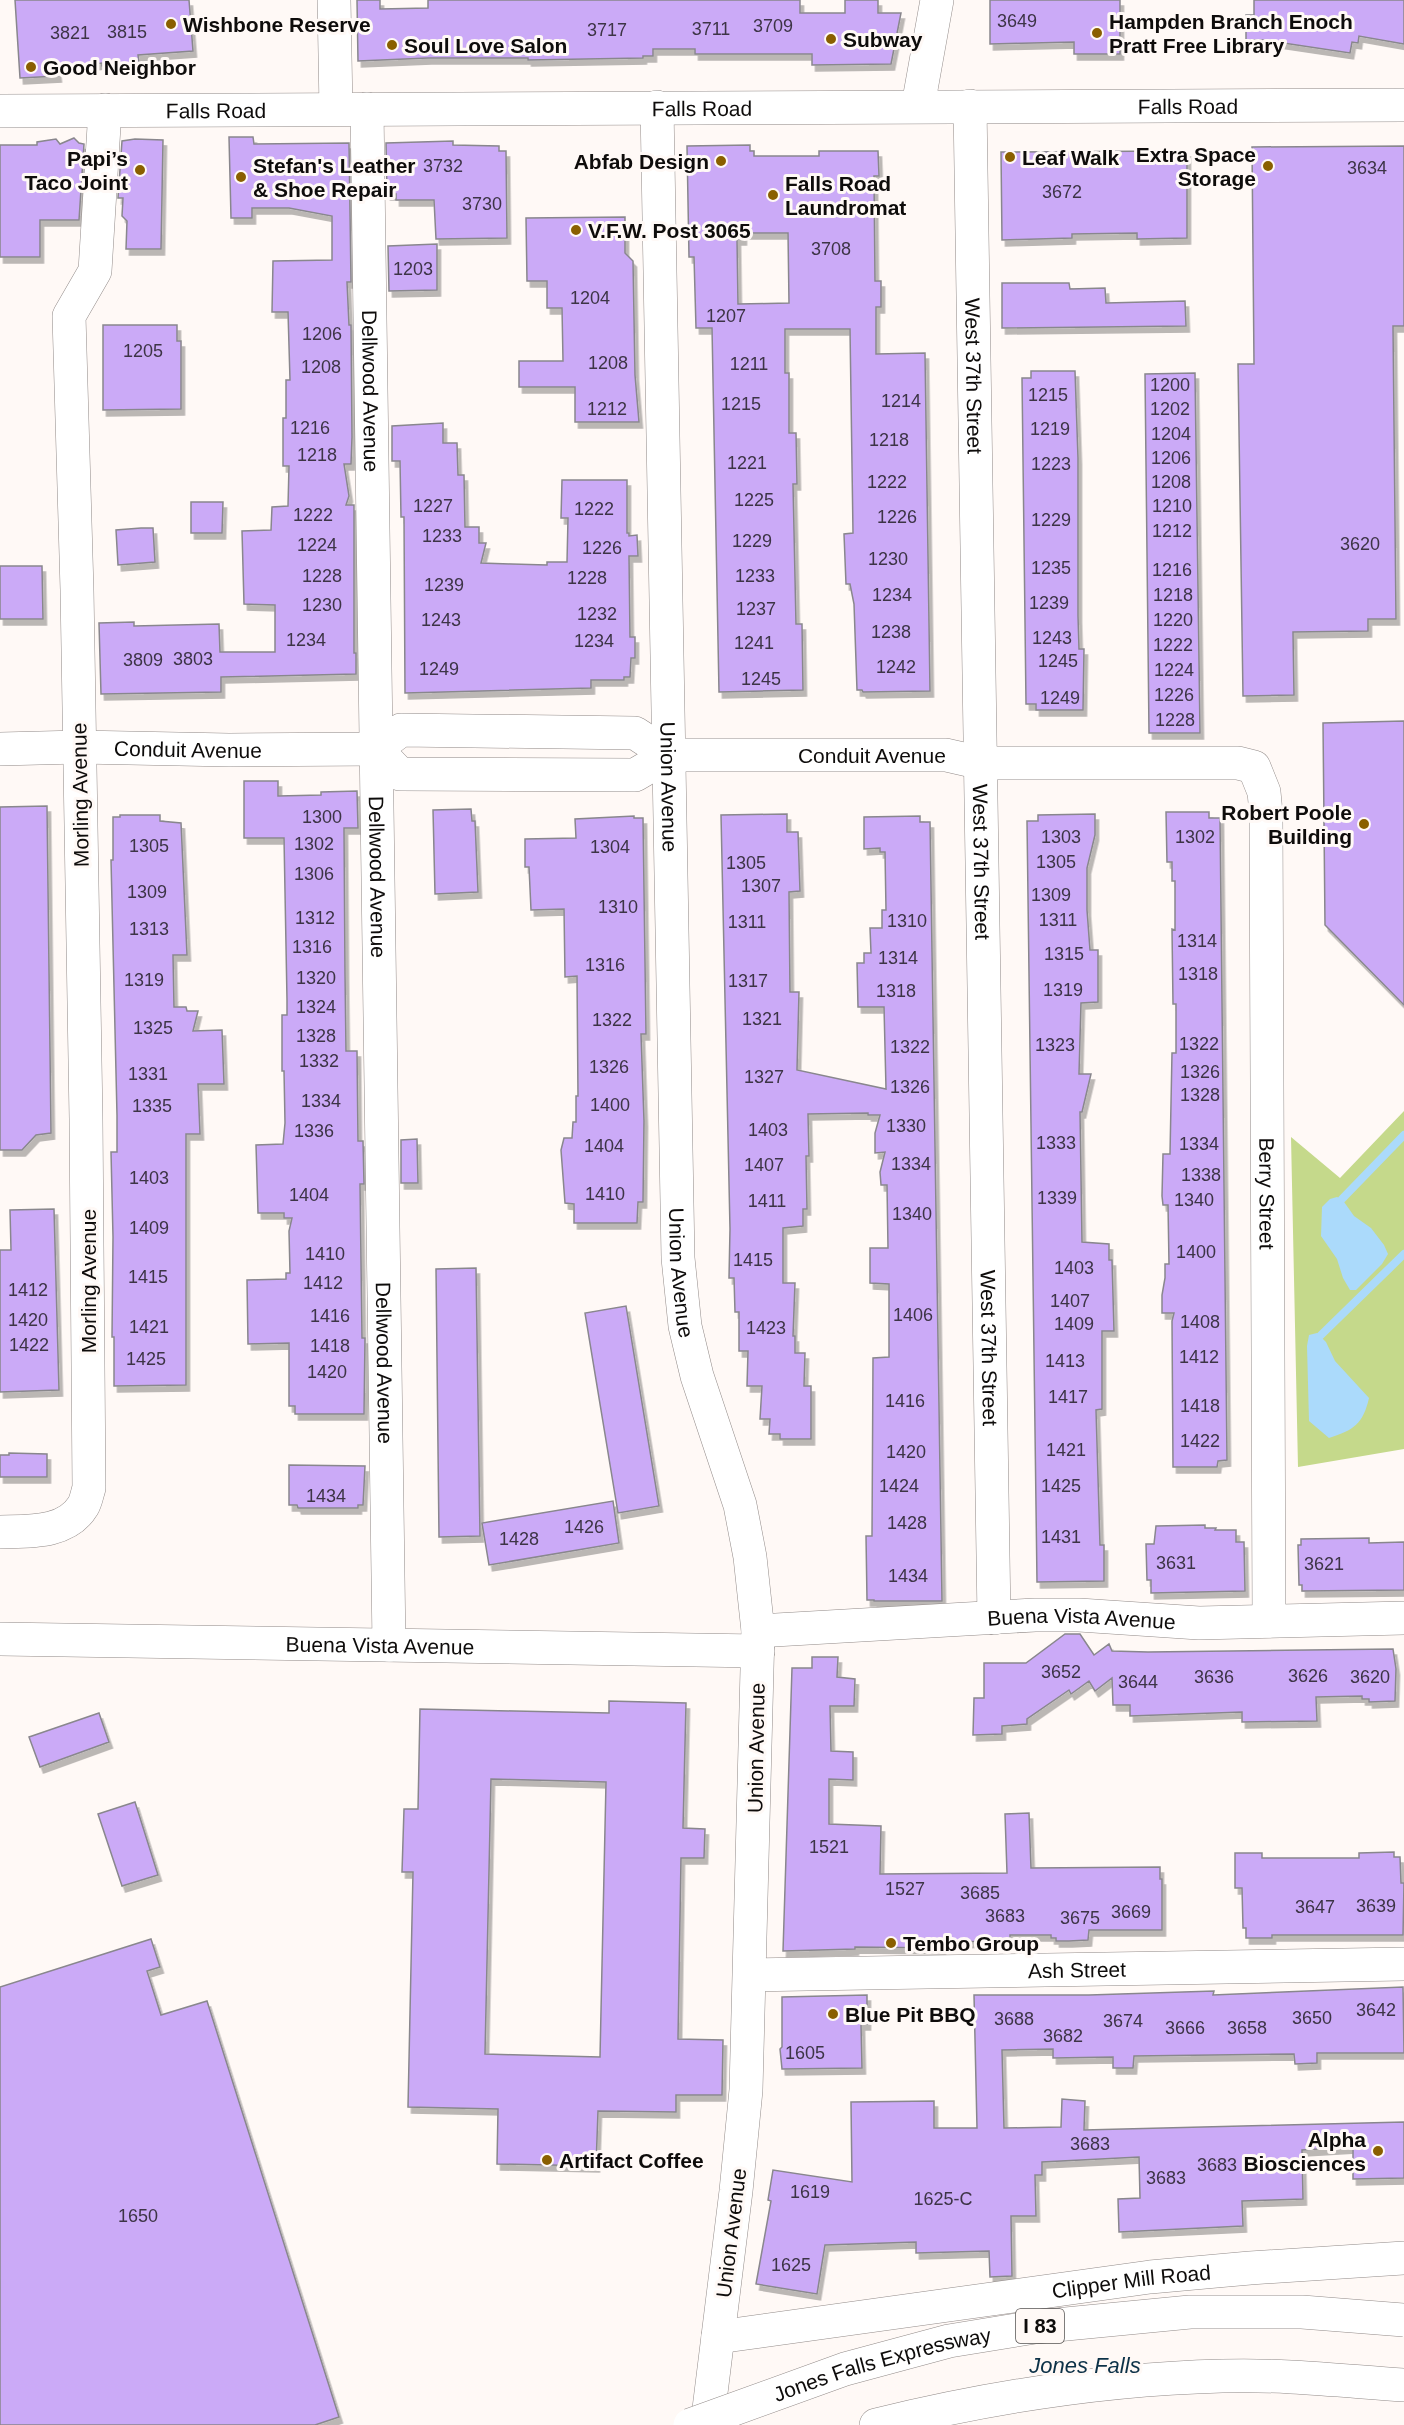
<svg xmlns="http://www.w3.org/2000/svg" width="1404" height="2425" font-family="Arial,sans-serif">
<defs>
<filter id="shadow"><feDropShadow dx="3.5" dy="6" stdDeviation="0" flood-color="#0004"/></filter>
</defs>
<rect width="100%" height="100%" fill="#fff9f6"/>
<!-- green -->
<path fill="#c5d98b" d="M1404,1111V1449L1298,1467L1291,1137L1340,1178Z"/>
<!-- water -->
<path fill="#abdafb" d="M1337,1197L1342,1199L1354,1216L1371,1228L1384,1245L1388,1254L1382,1264L1356,1290H1350L1343,1278L1337,1259L1321,1236L1322,1207L1330,1199Z
M1317,1333L1326,1342L1335,1361L1369,1398C1363,1424 1354,1430 1329,1438L1309,1421L1307,1346L1309,1335Z"/>
<!-- pier -->
<path fill="#fff9f6" d="M1404,2327V2400L1288,2390L1122,2398L910,2425H724L842,2380L1084,2328Z"/>
<g fill="none" stroke-linecap="round" stroke-linejoin="round">
<!-- stream -->
<path stroke="#abdafb" stroke-width="8" d="M1342,1199L1404,1135
M1320,1336L1404,1254"/>
</g>
<!-- building -->
<path fill="#cbaaf7" stroke="#89878d" stroke-width="1.5" fill-rule="evenodd" filter="url(#shadow)" d="M15,0H189L193,51L138,55L139,63L102,66V63L57,68L58,76L20,78Z
M357,0H380V9L428,8V0H800V13H845V0H878V13H901L891,64L812,65V54H695V49H653V56H643V58L528,60V58H428L358,61Z
M990,0H1120V54H1074V42L990,44Z
M1254,0H1404V44L1359,36L1358,43L1352,42L1350,53L1264,40H1246V15H1254Z
M229,137H253L254,144L349,143L351,282H347L349,325H351L352,437L351,464H344L349,496L346,505H354V653H356V674L221,677V692L101,694L99,623L134,622V626L219,624L220,652H275V605L244,604L242,531L271,530L272,507L288,506L289,466H283V418H286V380H290L288,312H272L273,261L332,260V216L289,208H252V218H231Z
M74,138L79,143L84,144L79,220H40V257H0V145H37V142L56,139L60,144Z
M135,139L163,140L161,249H126L127,221L122,216L123,198H118L122,141Z
M453,141V145L499,146V151H506L507,238L436,239L434,200H396V194H387L386,143Z
M750,145V151H754V156H819V151H878L879,176H874L875,281H881V307H876V354L925,353L930,691L863,692L862,690H857L854,604L850,584H846L844,534L853,533L850,329H785V373H789V433H796L797,484H793L796,624H802L803,690L719,692L712,328H696L694,257H689L687,146ZM743,233H788L789,303L738,304L737,239H743Z
M1404,146V326H1393L1396,619H1368V631L1293,632L1294,695L1243,696L1238,364H1254L1252,147Z
M1175,151H1187V238L1137,239V233L1072,234V238L1002,240L1001,152Z
M625,217V253L633,261L635,375L639,422H575V387H519V361H563L562,308H547V281H527L526,218Z
M437,244V290L389,291L388,246Z
M1002,283H1069L1070,289L1105,288L1106,303L1185,301L1186,326L1002,328Z
M103,325H177V341H181V409L103,410Z
M1031,371H1075L1078,458V616L1079,649H1084L1083,710H1036V704H1026L1022,378H1031Z
M1195,373L1200,733H1149L1145,374Z
M443,423V443H457L458,475H464L465,527H479V543H486L481,563L547,565V562H567L568,518H561L562,480H627V533H629V536L637,535L638,556H629L630,637H635V658H631L630,677H624V680H591V688L405,693L404,517H401L400,461H392V426Z
M191,502H223L222,533H191Z
M141,528H153L155,562L118,565L116,530Z
M0,566H42L43,619H0Z
M1404,721V1005L1325,925L1323,723Z
M244,781H278V796L321,795V792L357,791L358,828H344L345,974L346,1051H357L358,1141H363L364,1184H360L362,1338H365L364,1414H295V1406H289V1343L248,1344L247,1280L286,1279V1273H290L289,1231L292,1218H284V1213H258L256,1145L283,1144L285,1123L284,1071H282V1015H287V1000L284,838H244Z
M47,806L51,1133L36,1135L22,1150H0V807Z
M471,809L472,821H475L478,892L435,894L433,810Z
M1166,812H1209V818H1220L1227,1460L1218,1461L1217,1467H1173L1172,1321L1174,1313H1162V1295L1165,1278V1264H1169L1168,1205H1163L1162,1196L1163,1154H1170L1172,1053H1176V1004H1173L1172,929L1175,930V881H1172V862H1167Z
M787,814V832H798L800,891L789,892L790,992H799L797,1070L886,1089L884,1007H858L857,963H864V953H871L870,928H882V910H886L885,852H880V848L864,849V817L920,816V822H930L942,1601H874V1600H867L866,1536H872L873,1358L889,1357V1284L870,1283V1248H888L887,1185H881L880,1172L885,1152L875,1153V1133L880,1115H868V1113L808,1114L809,1156H806L807,1209H803V1226L783,1228V1283H795L793,1336H795V1353H805L804,1386H811V1439H780V1434H769L770,1419H760L762,1386H747L748,1351H739V1312H735L734,1278H729L730,1229L721,815Z
M1095,814V835L1087,868V910L1090,950H1098V1002L1081,1003L1079,1074H1091L1082,1112H1080L1082,1242L1109,1244V1260H1112L1114,1331H1102V1409L1096,1410L1100,1545H1104V1581L1037,1582L1027,821H1038V815Z
M120,815H160V821L181,823L187,955H173L174,1007H186L187,1011H198L193,1031L222,1030L224,1084H198L200,1134H186V1385L114,1386V1337H112L113,1237L111,1152H117V1115L111,860H113V817H120Z
M634,816V818H643L646,1034H641L644,1121L643,1202H638L637,1223H574V1204L565,1203L561,1150L564,1138H572L573,1122H576V1096H578L577,976L565,977L564,909L531,910L529,867H525V839L576,838L575,819Z
M417,1139L418,1183H401V1140Z
M54,1209L59,1390L0,1392V1250H11L10,1210Z
M476,1268L480,1536L439,1537L436,1269Z
M626,1306L659,1506L618,1513L585,1313Z
M9,1453L47,1454V1477H0V1455H9Z
M289,1465L365,1466L363,1505H358V1508H298L297,1505H289Z
M613,1501L619,1543L489,1565L482,1523Z
M1205,1525V1528H1216L1215,1530H1236V1542H1244L1245,1591L1151,1593V1580H1147L1146,1544H1154L1156,1526Z
M1369,1538V1543L1404,1542V1590L1302,1591V1585H1299L1298,1545H1301V1539Z
M1065,1634H1080L1094,1655L1109,1644L1112,1651L1148,1652L1393,1649L1396,1669L1395,1701L1369,1702V1699H1362V1696L1316,1697L1317,1721L1242,1722V1712L1130,1716V1705H1113L1112,1678L1095,1691L1089,1681L1071,1694L1069,1690L1027,1719V1724L1002,1726V1734L973,1735L974,1698H984V1663H1026Z
M812,1657H838L837,1677L855,1679L854,1706H830L831,1751L853,1752V1780L829,1779V1824L881,1826L880,1874L1007,1873L1005,1814L1029,1813L1031,1868L1160,1867V1879H1162V1930H1089L1088,1940L1069,1941H1056V1938H1051V1935H1010V1941L942,1942V1948L855,1947V1949L783,1951L792,1668H812Z
M609,1701L686,1703L683,1828L705,1829L704,1858H681L678,2039L723,2040L722,2095H676V2112L598,2111L596,2166L497,2164L498,2109L408,2107L413,1872H402L404,1809H418L420,1709L609,1713ZM491,1779L606,1782L600,2057L485,2054Z
M99,1713L109,1742L40,1767L29,1737Z
M135,1802L158,1875L122,1886L98,1814Z
M1394,1852V1857H1400L1401,1883H1404L1403,1935H1272V1938H1246V1928H1243L1242,1888H1235V1853H1262V1858H1359V1853Z
M151,1939L160,1967L147,1971L161,2015L207,2001L339,2417L315,2425H0V1987Z
M1403,1987L1404,2053H1317V2063L1295,2064L1294,2054L1134,2056L1133,2068H1113V2057L1053,2058V2049L1002,2050L1004,2128L1061,2127L1062,2099L1085,2101L1084,2130L1404,2122V2178L1353,2179V2147L1302,2150L1303,2199L1242,2201L1243,2226L1119,2232L1118,2199L1140,2198L1139,2157L1042,2162V2175H1035L1036,2216H1011L1012,2276L990,2277L989,2251L916,2253V2242L825,2245L817,2294L756,2284L771,2201L768,2200L773,2170L852,2182L851,2102L934,2101V2128H977L974,1995H1089L1214,1991L1213,1995Z
M867,1995V2024H861L862,2068L782,2069L780,2049L782,2047V1997Z"/>
<g fill="none" stroke-linecap="round" stroke-linejoin="round">
<!-- street casing -->
<g stroke="#928b89" stroke-width="34">
<g id="street">
<path d="M334,0L336,109"/>
<path d="M918,106L937,0"/>
<path id="s1" d="M970,106L994,1618"/>
<path id="s2" d="M367,109L389,1645"/>
<path id="s3" d="M0,749L79,747L229,750L376,749L401,730L635,733L669,755"/>
<path id="s4" d="M376,749L400,774L635,775L669,755H946L981,763H1238L1254,767L1264,792L1266,813L1269,1621"/>
<path d="M0,1532C28,1531 66,1534 83,1506C86,1501 87,1494 89,1488L86,1119L77,590L69,316L95,271L105,110"/>
<path id="s5" d="M758,1631L1035,1615H1079L1199,1623L1404,1618"/>
<path id="s6" d="M750,1975L1404,1964"/>
</g>
</g>
<!-- secondary casing -->
<g stroke="#928b89" stroke-width="34">
<g id="secondary">
<path id="s7" d="M657,107L678,1258L685,1326L697,1376L740,1505L750,1557L758,1631L746,2090L736,2191L707,2425"/>
<path id="s8" d="M0,111L1404,105"/>
<path id="s9" d="M0,1639L758,1651"/>
<path id="s10" d="M718,2337L1150,2277L1250,2268L1404,2258"/>
</g>
</g>
<!-- highway casing -->
<g stroke="#928b89" stroke-width="34">
<path id="highway" d="M876,2425C990,2397 1105,2379 1222,2376C1283,2374 1344,2381 1404,2385"/>
</g>
<!-- street -->
<use href="#street" stroke="#fff" stroke-width="33"/>
<!-- secondary -->
<use href="#secondary" stroke="#fff" stroke-width="33"/>
<!-- highway -->
<use href="#highway" stroke="#fff" stroke-width="33"/>
<!-- highway-bridge casing -->
<g stroke="#928b89" stroke-width="34" stroke-linecap="butt">
<g id="highway-bridge">
<path id="s11" d="M690,2425L845,2369L949,2341L1035,2327L1190,2312H1302L1404,2320"/>
</g>
</g>
<!-- highway-bridge -->
<use href="#highway-bridge" stroke="#fff" stroke-width="33"/>
</g>
<!-- markers -->
<g fill="#8a5f00" stroke="#fff9f6" stroke-width="2">
<circle cx="171" cy="24" r="6"/>
<circle cx="1097" cy="33" r="6"/>
<circle cx="831" cy="39" r="6"/>
<circle cx="392" cy="45" r="6"/>
<circle cx="31" cy="67" r="6"/>
<circle cx="1010" cy="157" r="6"/>
<circle cx="721" cy="161" r="6"/>
<circle cx="1268" cy="166" r="6"/>
<circle cx="140" cy="170" r="6"/>
<circle cx="241" cy="177" r="6"/>
<circle cx="773" cy="195" r="6"/>
<circle cx="576" cy="230" r="6"/>
<circle cx="1364" cy="824" r="6"/>
<circle cx="891" cy="1943" r="6"/>
<circle cx="833" cy="2014" r="6"/>
<circle cx="1378" cy="2151" r="6"/>
<circle cx="547" cy="2160" r="6"/>
</g>
<g text-anchor="middle" dominant-baseline="central" stroke-width="6" stroke-linejoin="round" paint-order="stroke">
<!-- number labels -->
<g font-size="18" fill="#3d3446">
<text x="1017" y="21">3649</text>
<text x="773" y="26">3709</text>
<text x="711" y="29">3711</text>
<text x="607" y="30">3717</text>
<text x="127" y="32">3815</text>
<text x="70" y="33">3821</text>
<text x="443" y="166">3732</text>
<text x="1367" y="168">3634</text>
<text x="1062" y="192">3672</text>
<text x="482" y="204">3730</text>
<text x="831" y="249">3708</text>
<text x="413" y="269">1203</text>
<text x="590" y="298">1204</text>
<text x="726" y="316">1207</text>
<text x="322" y="334">1206</text>
<text x="143" y="351">1205</text>
<text x="608" y="363">1208</text>
<text x="749" y="364">1211</text>
<text x="321" y="367">1208</text>
<text x="1170" y="385">1200</text>
<text x="1048" y="395">1215</text>
<text x="901" y="401">1214</text>
<text x="741" y="404">1215</text>
<text x="607" y="409">1212</text>
<text x="1170" y="409">1202</text>
<text x="310" y="428">1216</text>
<text x="1050" y="429">1219</text>
<text x="1171" y="434">1204</text>
<text x="889" y="440">1218</text>
<text x="317" y="455">1218</text>
<text x="1171" y="458">1206</text>
<text x="747" y="463">1221</text>
<text x="1051" y="464">1223</text>
<text x="887" y="482">1222</text>
<text x="1171" y="482">1208</text>
<text x="754" y="500">1225</text>
<text x="433" y="506">1227</text>
<text x="1172" y="506">1210</text>
<text x="594" y="509">1222</text>
<text x="313" y="515">1222</text>
<text x="897" y="517">1226</text>
<text x="1051" y="520">1229</text>
<text x="1172" y="531">1212</text>
<text x="442" y="536">1233</text>
<text x="752" y="541">1229</text>
<text x="1360" y="544">3620</text>
<text x="317" y="545">1224</text>
<text x="602" y="548">1226</text>
<text x="888" y="559">1230</text>
<text x="1051" y="568">1235</text>
<text x="1172" y="570">1216</text>
<text x="322" y="576">1228</text>
<text x="755" y="576">1233</text>
<text x="587" y="578">1228</text>
<text x="444" y="585">1239</text>
<text x="892" y="595">1234</text>
<text x="1173" y="595">1218</text>
<text x="1049" y="603">1239</text>
<text x="322" y="605">1230</text>
<text x="756" y="609">1237</text>
<text x="597" y="614">1232</text>
<text x="441" y="620">1243</text>
<text x="1173" y="620">1220</text>
<text x="891" y="632">1238</text>
<text x="1052" y="638">1243</text>
<text x="306" y="640">1234</text>
<text x="594" y="641">1234</text>
<text x="754" y="643">1241</text>
<text x="1173" y="645">1222</text>
<text x="193" y="659">3803</text>
<text x="143" y="660">3809</text>
<text x="1058" y="661">1245</text>
<text x="896" y="667">1242</text>
<text x="439" y="669">1249</text>
<text x="1174" y="670">1224</text>
<text x="761" y="679">1245</text>
<text x="1174" y="695">1226</text>
<text x="1060" y="698">1249</text>
<text x="1175" y="720">1228</text>
<text x="322" y="817">1300</text>
<text x="1061" y="837">1303</text>
<text x="1195" y="837">1302</text>
<text x="314" y="844">1302</text>
<text x="149" y="846">1305</text>
<text x="610" y="847">1304</text>
<text x="1056" y="862">1305</text>
<text x="746" y="863">1305</text>
<text x="314" y="874">1306</text>
<text x="761" y="886">1307</text>
<text x="147" y="892">1309</text>
<text x="1051" y="895">1309</text>
<text x="618" y="907">1310</text>
<text x="315" y="918">1312</text>
<text x="1058" y="920">1311</text>
<text x="907" y="921">1310</text>
<text x="747" y="922">1311</text>
<text x="149" y="929">1313</text>
<text x="1197" y="941">1314</text>
<text x="312" y="947">1316</text>
<text x="1064" y="954">1315</text>
<text x="898" y="958">1314</text>
<text x="605" y="965">1316</text>
<text x="1198" y="974">1318</text>
<text x="316" y="978">1320</text>
<text x="144" y="980">1319</text>
<text x="748" y="981">1317</text>
<text x="1063" y="990">1319</text>
<text x="896" y="991">1318</text>
<text x="316" y="1007">1324</text>
<text x="762" y="1019">1321</text>
<text x="612" y="1020">1322</text>
<text x="153" y="1028">1325</text>
<text x="316" y="1036">1328</text>
<text x="1199" y="1044">1322</text>
<text x="1055" y="1045">1323</text>
<text x="910" y="1047">1322</text>
<text x="319" y="1061">1332</text>
<text x="609" y="1067">1326</text>
<text x="1200" y="1072">1326</text>
<text x="148" y="1074">1331</text>
<text x="764" y="1077">1327</text>
<text x="910" y="1087">1326</text>
<text x="1200" y="1095">1328</text>
<text x="321" y="1101">1334</text>
<text x="610" y="1105">1400</text>
<text x="152" y="1106">1335</text>
<text x="906" y="1126">1330</text>
<text x="768" y="1130">1403</text>
<text x="314" y="1131">1336</text>
<text x="1056" y="1143">1333</text>
<text x="1199" y="1144">1334</text>
<text x="604" y="1146">1404</text>
<text x="911" y="1164">1334</text>
<text x="764" y="1165">1407</text>
<text x="1201" y="1175">1338</text>
<text x="149" y="1178">1403</text>
<text x="605" y="1194">1410</text>
<text x="309" y="1195">1404</text>
<text x="1057" y="1198">1339</text>
<text x="1194" y="1200">1340</text>
<text x="767" y="1201">1411</text>
<text x="912" y="1214">1340</text>
<text x="149" y="1228">1409</text>
<text x="1196" y="1252">1400</text>
<text x="325" y="1254">1410</text>
<text x="753" y="1260">1415</text>
<text x="1074" y="1268">1403</text>
<text x="148" y="1277">1415</text>
<text x="323" y="1283">1412</text>
<text x="28" y="1290">1412</text>
<text x="1070" y="1301">1407</text>
<text x="913" y="1315">1406</text>
<text x="330" y="1316">1416</text>
<text x="28" y="1320">1420</text>
<text x="1200" y="1322">1408</text>
<text x="1074" y="1324">1409</text>
<text x="149" y="1327">1421</text>
<text x="766" y="1328">1423</text>
<text x="29" y="1345">1422</text>
<text x="330" y="1346">1418</text>
<text x="1199" y="1357">1412</text>
<text x="146" y="1359">1425</text>
<text x="1065" y="1361">1413</text>
<text x="327" y="1372">1420</text>
<text x="1068" y="1397">1417</text>
<text x="905" y="1401">1416</text>
<text x="1200" y="1406">1418</text>
<text x="1200" y="1441">1422</text>
<text x="1066" y="1450">1421</text>
<text x="906" y="1452">1420</text>
<text x="899" y="1486">1424</text>
<text x="1061" y="1486">1425</text>
<text x="326" y="1496">1434</text>
<text x="907" y="1523">1428</text>
<text x="584" y="1527">1426</text>
<text x="1061" y="1537">1431</text>
<text x="519" y="1539">1428</text>
<text x="1176" y="1563">3631</text>
<text x="1324" y="1564">3621</text>
<text x="908" y="1576">1434</text>
<text x="1061" y="1672">3652</text>
<text x="1308" y="1676">3626</text>
<text x="1214" y="1677">3636</text>
<text x="1370" y="1677">3620</text>
<text x="1138" y="1682">3644</text>
<text x="829" y="1847">1521</text>
<text x="905" y="1889">1527</text>
<text x="980" y="1893">3685</text>
<text x="1376" y="1906">3639</text>
<text x="1315" y="1907">3647</text>
<text x="1131" y="1912">3669</text>
<text x="1005" y="1916">3683</text>
<text x="1080" y="1918">3675</text>
<text x="1376" y="2010">3642</text>
<text x="1312" y="2018">3650</text>
<text x="1014" y="2019">3688</text>
<text x="1123" y="2021">3674</text>
<text x="1185" y="2028">3666</text>
<text x="1247" y="2028">3658</text>
<text x="1063" y="2036">3682</text>
<text x="805" y="2053">1605</text>
<text x="1090" y="2144">3683</text>
<text x="1217" y="2165">3683</text>
<text x="1166" y="2178">3683</text>
<text x="810" y="2192">1619</text>
<text x="943" y="2199">1625-C</text>
<text x="138" y="2216">1650</text>
<text x="791" y="2265">1625</text>
</g>
<!-- shield labels -->
<rect fill="#fff9f6" stroke="#565352" stroke-width="1.5" x="1016" y="2309" width="48" height="34" rx="4.5"/>
<g font-size="20" font-weight="bold" fill="#0e0c0b">
<text x="1040" y="2326">I 83</text>
</g>
<!-- poi labels -->
<g font-size="21" font-weight="bold" fill="#0e0c0b" stroke="#fff9f6" text-anchor="start">
<text x="1109" y="21">Hampden Branch Enoch<tspan x="1109" dy="24">Pratt Free Library</tspan></text>
<text x="183" y="24">Wishbone Reserve</text>
<text x="843" y="39">Subway</text>
<text x="404" y="45">Soul Love Salon</text>
<text x="43" y="67">Good Neighbor</text>
<text x="1256" y="154" text-anchor="end">Extra Space<tspan x="1256" dy="24">Storage</tspan></text>
<text x="1022" y="157">Leaf Walk</text>
<text x="128" y="158" text-anchor="end">Papi’s<tspan x="128" dy="24">Taco Joint</tspan></text>
<text x="709" y="161" text-anchor="end">Abfab Design</text>
<text x="253" y="165">Stefan's Leather<tspan x="253" dy="24">&amp; Shoe Repair</tspan></text>
<text x="785" y="183">Falls Road<tspan x="785" dy="24">Laundromat</tspan></text>
<text x="588" y="230">V.F.W. Post 3065</text>
<text x="1352" y="812" text-anchor="end">Robert Poole<tspan x="1352" dy="24">Building</tspan></text>
<text x="903" y="1943">Tembo Group</text>
<text x="845" y="2014">Blue Pit BBQ</text>
<text x="1366" y="2139" text-anchor="end">Alpha<tspan x="1366" dy="24">Biosciences</tspan></text>
<text x="559" y="2160">Artifact Coffee</text>
</g>
<!-- street labels -->
<g font-size="21" fill="#0e0c0b" stroke="#fff9f6">
<text stroke="none"><textPath href="#s8" startOffset="1188">Falls Road</textPath></text>
<text stroke="none"><textPath href="#s8" startOffset="702">Falls Road</textPath></text>
<text stroke="none"><textPath href="#s8" startOffset="216">Falls Road</textPath></text>
<text stroke="none"><textPath href="#s1" startOffset="270">West 37th Street</textPath></text>
<text stroke="none"><textPath href="#s2" startOffset="282">Dellwood Avenue</textPath></text>
<text stroke="none"><textPath href="#s3" startOffset="188">Conduit Avenue</textPath></text>
<text stroke="none"><textPath href="#s4" startOffset="512">Conduit Avenue</textPath></text>
<text stroke="none"><textPath href="#s7" startOffset="680">Union Avenue</textPath></text>
<text transform="translate(80 795) rotate(-91)">Morling Avenue</text>
<text stroke="none"><textPath href="#s1" startOffset="756">West 37th Street</textPath></text>
<text stroke="none"><textPath href="#s2" startOffset="768">Dellwood Avenue</textPath></text>
<text stroke="none"><textPath href="#s4" startOffset="1324">Berry Street</textPath></text>
<text stroke="none"><textPath href="#s7" startOffset="1166">Union Avenue</textPath></text>
<text transform="translate(88 1281) rotate(-90)">Morling Avenue</text>
<text stroke="none"><textPath href="#s1" startOffset="1242">West 37th Street</textPath></text>
<text stroke="none"><textPath href="#s2" startOffset="1254">Dellwood Avenue</textPath></text>
<text stroke="none"><textPath href="#s5" startOffset="324">Buena Vista Avenue</textPath></text>
<text stroke="none"><textPath href="#s9" startOffset="380">Buena Vista Avenue</textPath></text>
<text transform="translate(756 1748) rotate(-89)">Union Avenue</text>
<text stroke="none"><textPath href="#s6" startOffset="327">Ash Street</textPath></text>
<text transform="translate(731 2233) rotate(-83)">Union Avenue</text>
<text stroke="none"><textPath href="#s10" startOffset="417">Clipper Mill Road</textPath></text>
<text stroke="none"><textPath href="#s11" startOffset="202">Jones Falls Expressway</textPath></text>
</g>
<!-- water labels -->
<g font-size="22" font-style="italic" fill="#0c3147" stroke="#fff9f6">
<text x="1085" y="2365">Jones Falls</text>
</g>
</g>
</svg>
